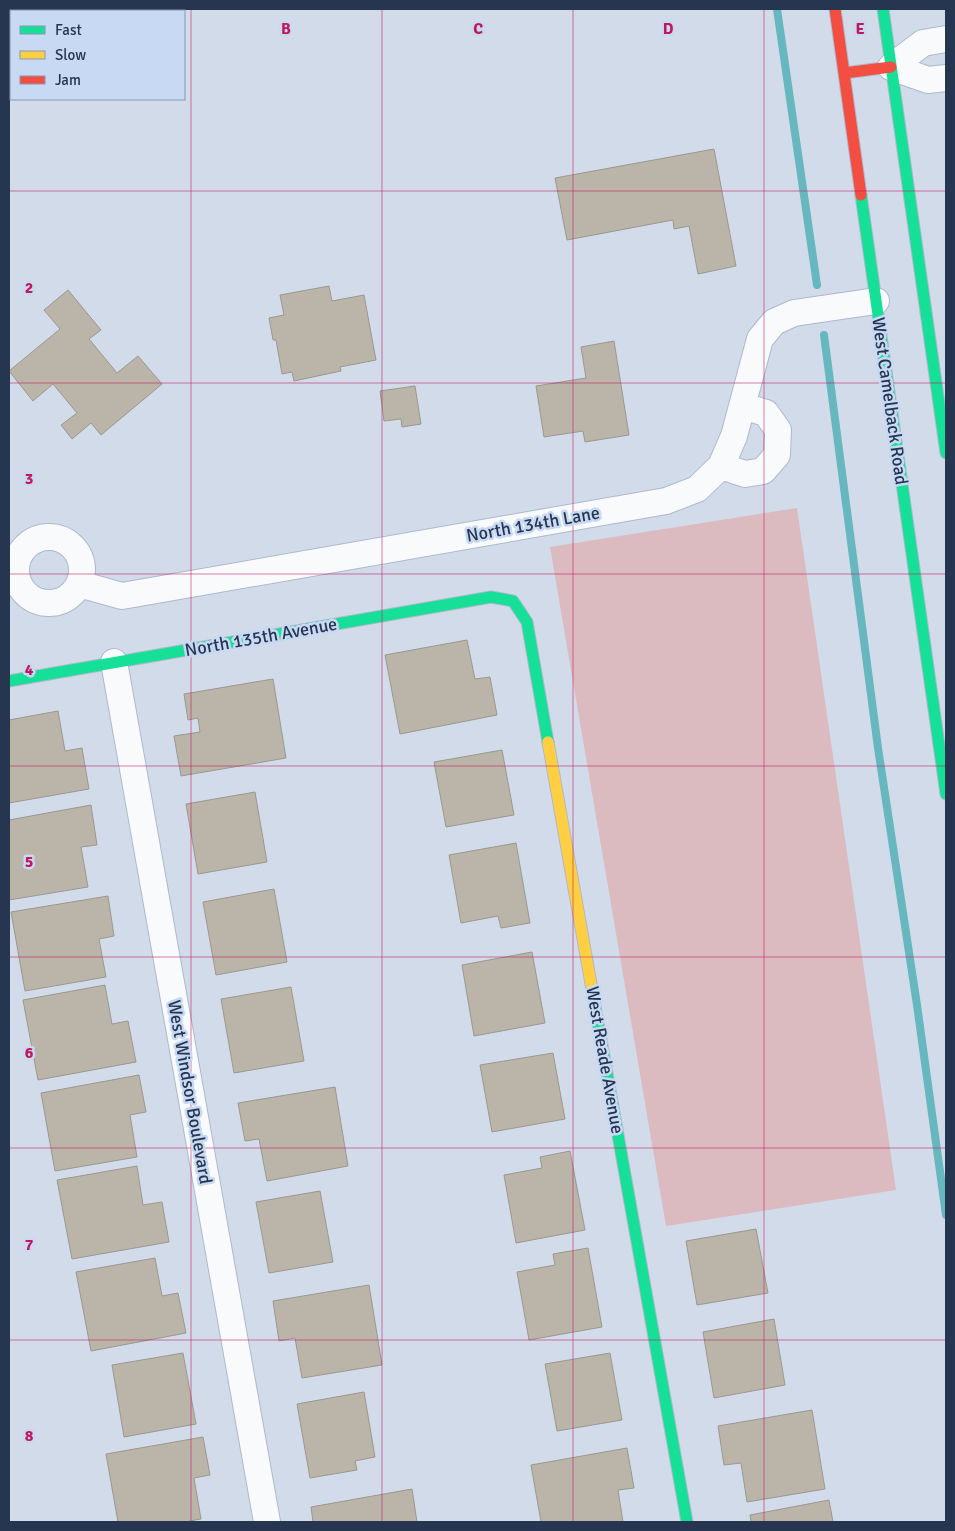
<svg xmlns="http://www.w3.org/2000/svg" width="955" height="1531" font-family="Signika,sans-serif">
<rect width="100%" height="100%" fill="#d2dbe9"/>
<!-- green -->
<path fill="#dbbac0" d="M797,508L896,1190L666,1226L550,547Z"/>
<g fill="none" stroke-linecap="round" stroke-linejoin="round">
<!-- stream -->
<path stroke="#66b7bf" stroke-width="8" d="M777,9L817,285
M824,335L878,748L917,1005L946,1215"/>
</g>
<!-- building -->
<path fill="#bab4a9" stroke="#9c9890" d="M714,149L736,266L698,274L689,226L674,229L673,220L567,240L555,178Z
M329,286L332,301L364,295L376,360L340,367L341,371L294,381L292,372L282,374L276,340H273L269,318L284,315L280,295Z
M68,290L101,330L89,339L117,373L138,356L162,384L101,435L91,423L72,439L61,425L77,413L53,384L33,401L9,371L60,329L44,310Z
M614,341L629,435L585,442L583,431L544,437L536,386L586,378L581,347Z
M415,386L421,424L402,427L401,419L384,421L380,391Z
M467,640L475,679L490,677L497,715L400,734L385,655Z
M273,679L286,758L181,776L174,736L200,732L198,718L188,720L184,694Z
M58,711L65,751L82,748L89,789L9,803V720Z
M502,750L514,815L446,827L434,762Z
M255,792L267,862L198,874L186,804Z
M91,805L97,845L81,847L88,887L9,900V820Z
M516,843L530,923L501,928L498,916L461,923L449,855Z
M274,889L287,962L216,975L203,902Z
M108,896L114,936L99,939L106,977L25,991L11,912Z
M532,952L545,1023L474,1036L462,965Z
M105,985L112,1024L128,1021L136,1062L38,1080L23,1000Z
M291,987L304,1061L234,1073L221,999Z
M553,1053L565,1119L492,1132L480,1065Z
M139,1075L146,1112L130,1115L137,1157L55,1171L41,1093Z
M335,1087L348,1166L267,1181L259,1139L245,1141L238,1103Z
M570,1151L585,1230L516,1243L504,1175L542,1168L540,1157Z
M137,1166L143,1205L162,1202L169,1242L72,1259L57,1180Z
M320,1191L333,1262L269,1273L256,1202Z
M756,1229L768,1293L697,1305L686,1241Z
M588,1248L602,1327L529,1340L517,1272L555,1265L553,1254Z
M155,1258L162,1296L178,1293L186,1333L91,1351L76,1272Z
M369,1285L382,1365L302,1378L295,1338L279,1341L273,1301Z
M774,1319L785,1385L714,1398L703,1332Z
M183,1353L196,1424L124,1437L112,1365Z
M610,1353L622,1420L557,1431L545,1364Z
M364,1392L375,1457L355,1461L357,1470L310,1478L297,1404Z
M812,1410L825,1489L747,1502L741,1463L724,1465L718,1426Z
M203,1437L210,1475L194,1478L201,1519L184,1522H118L106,1454Z
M627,1448L634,1488L618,1490L623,1522H541L531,1465Z
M412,1489L417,1522H313L311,1507Z
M829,1500L833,1522H751L750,1515Z"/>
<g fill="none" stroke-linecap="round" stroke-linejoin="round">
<!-- street casing -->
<g stroke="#aeb9cd" stroke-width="28">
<path id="street" d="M891,67L923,43L946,39
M891,67L928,80L946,78
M721,466L745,474L763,471L777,455L778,430L766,413L743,406
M16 570a33 33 0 1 1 66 0a33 33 0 1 1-66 0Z
M79,584L122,596L666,501L697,489L721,466L734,436L760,339L774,322L794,313L876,301
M114,662L267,1522"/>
</g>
<!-- fast casing -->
<g stroke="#aeb9cd" stroke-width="13">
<path id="fast" d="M883,9L946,453
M861,195L946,794
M9,681L491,597L513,601L527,622L548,742
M593,995L687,1522"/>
</g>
<!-- slow casing -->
<g stroke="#aeb9cd" stroke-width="13">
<path id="slow" d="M548,742L593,995"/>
</g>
<!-- jam casing -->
<g stroke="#aeb9cd" stroke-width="13">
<path id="jam" d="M835,9L861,195
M844,73L891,67"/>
</g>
<!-- street -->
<use href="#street" stroke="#f8fafc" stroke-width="26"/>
<!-- fast -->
<use href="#fast" stroke="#16e098" stroke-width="11"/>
<!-- slow -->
<use href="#slow" stroke="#ffcf43" stroke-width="11"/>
<!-- jam -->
<use href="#jam" stroke="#f24e42" stroke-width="11"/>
</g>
<!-- grid -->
<path fill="none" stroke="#c2185b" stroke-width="1" stroke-opacity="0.55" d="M191,9V1522M382,9V1522M573,9V1522M764,9V1522M9,191H946M9,383H946M9,574H946M9,766H946M9,957H946M9,1148H946M9,1340H946"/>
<g text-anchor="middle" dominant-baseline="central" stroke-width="5" stroke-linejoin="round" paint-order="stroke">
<!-- street labels -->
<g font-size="18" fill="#263650" stroke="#c8d9f3">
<text transform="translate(890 401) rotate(82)">West Camelback Road</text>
<text transform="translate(533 524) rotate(-10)">North 134th Lane</text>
<text transform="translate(261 637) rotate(-10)">North 135th Avenue</text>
<text transform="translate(605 1060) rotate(80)">West Reade Avenue</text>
<text transform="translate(190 1092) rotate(80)">West Windsor Boulevard</text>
</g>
</g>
<g font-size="16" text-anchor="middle" font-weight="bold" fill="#c2185b" stroke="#c8d9f3" stroke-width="5" stroke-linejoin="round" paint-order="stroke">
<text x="286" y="34">B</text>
<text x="478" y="34">C</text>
<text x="668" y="34">D</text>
<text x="860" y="34">E</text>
<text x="29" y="293">2</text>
<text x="29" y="484">3</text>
<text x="29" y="675">4</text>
<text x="29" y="867">5</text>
<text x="29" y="1058">6</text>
<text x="29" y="1250">7</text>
<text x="29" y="1441">8</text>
</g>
<!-- border -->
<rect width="955" height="1531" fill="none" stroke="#263650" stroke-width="20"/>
<!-- legend -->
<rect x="10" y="10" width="175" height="90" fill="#c8d9f3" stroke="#8798b2"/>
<rect x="20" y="26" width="25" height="8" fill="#16e098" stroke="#8798b2"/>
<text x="55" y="35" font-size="15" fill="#263650">Fast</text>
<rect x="20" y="51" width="25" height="8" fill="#ffcf43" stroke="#8798b2"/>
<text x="55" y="60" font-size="15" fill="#263650">Slow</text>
<rect x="20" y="76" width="25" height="8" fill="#f24e42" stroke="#8798b2"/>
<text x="55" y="85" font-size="15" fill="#263650">Jam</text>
</svg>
